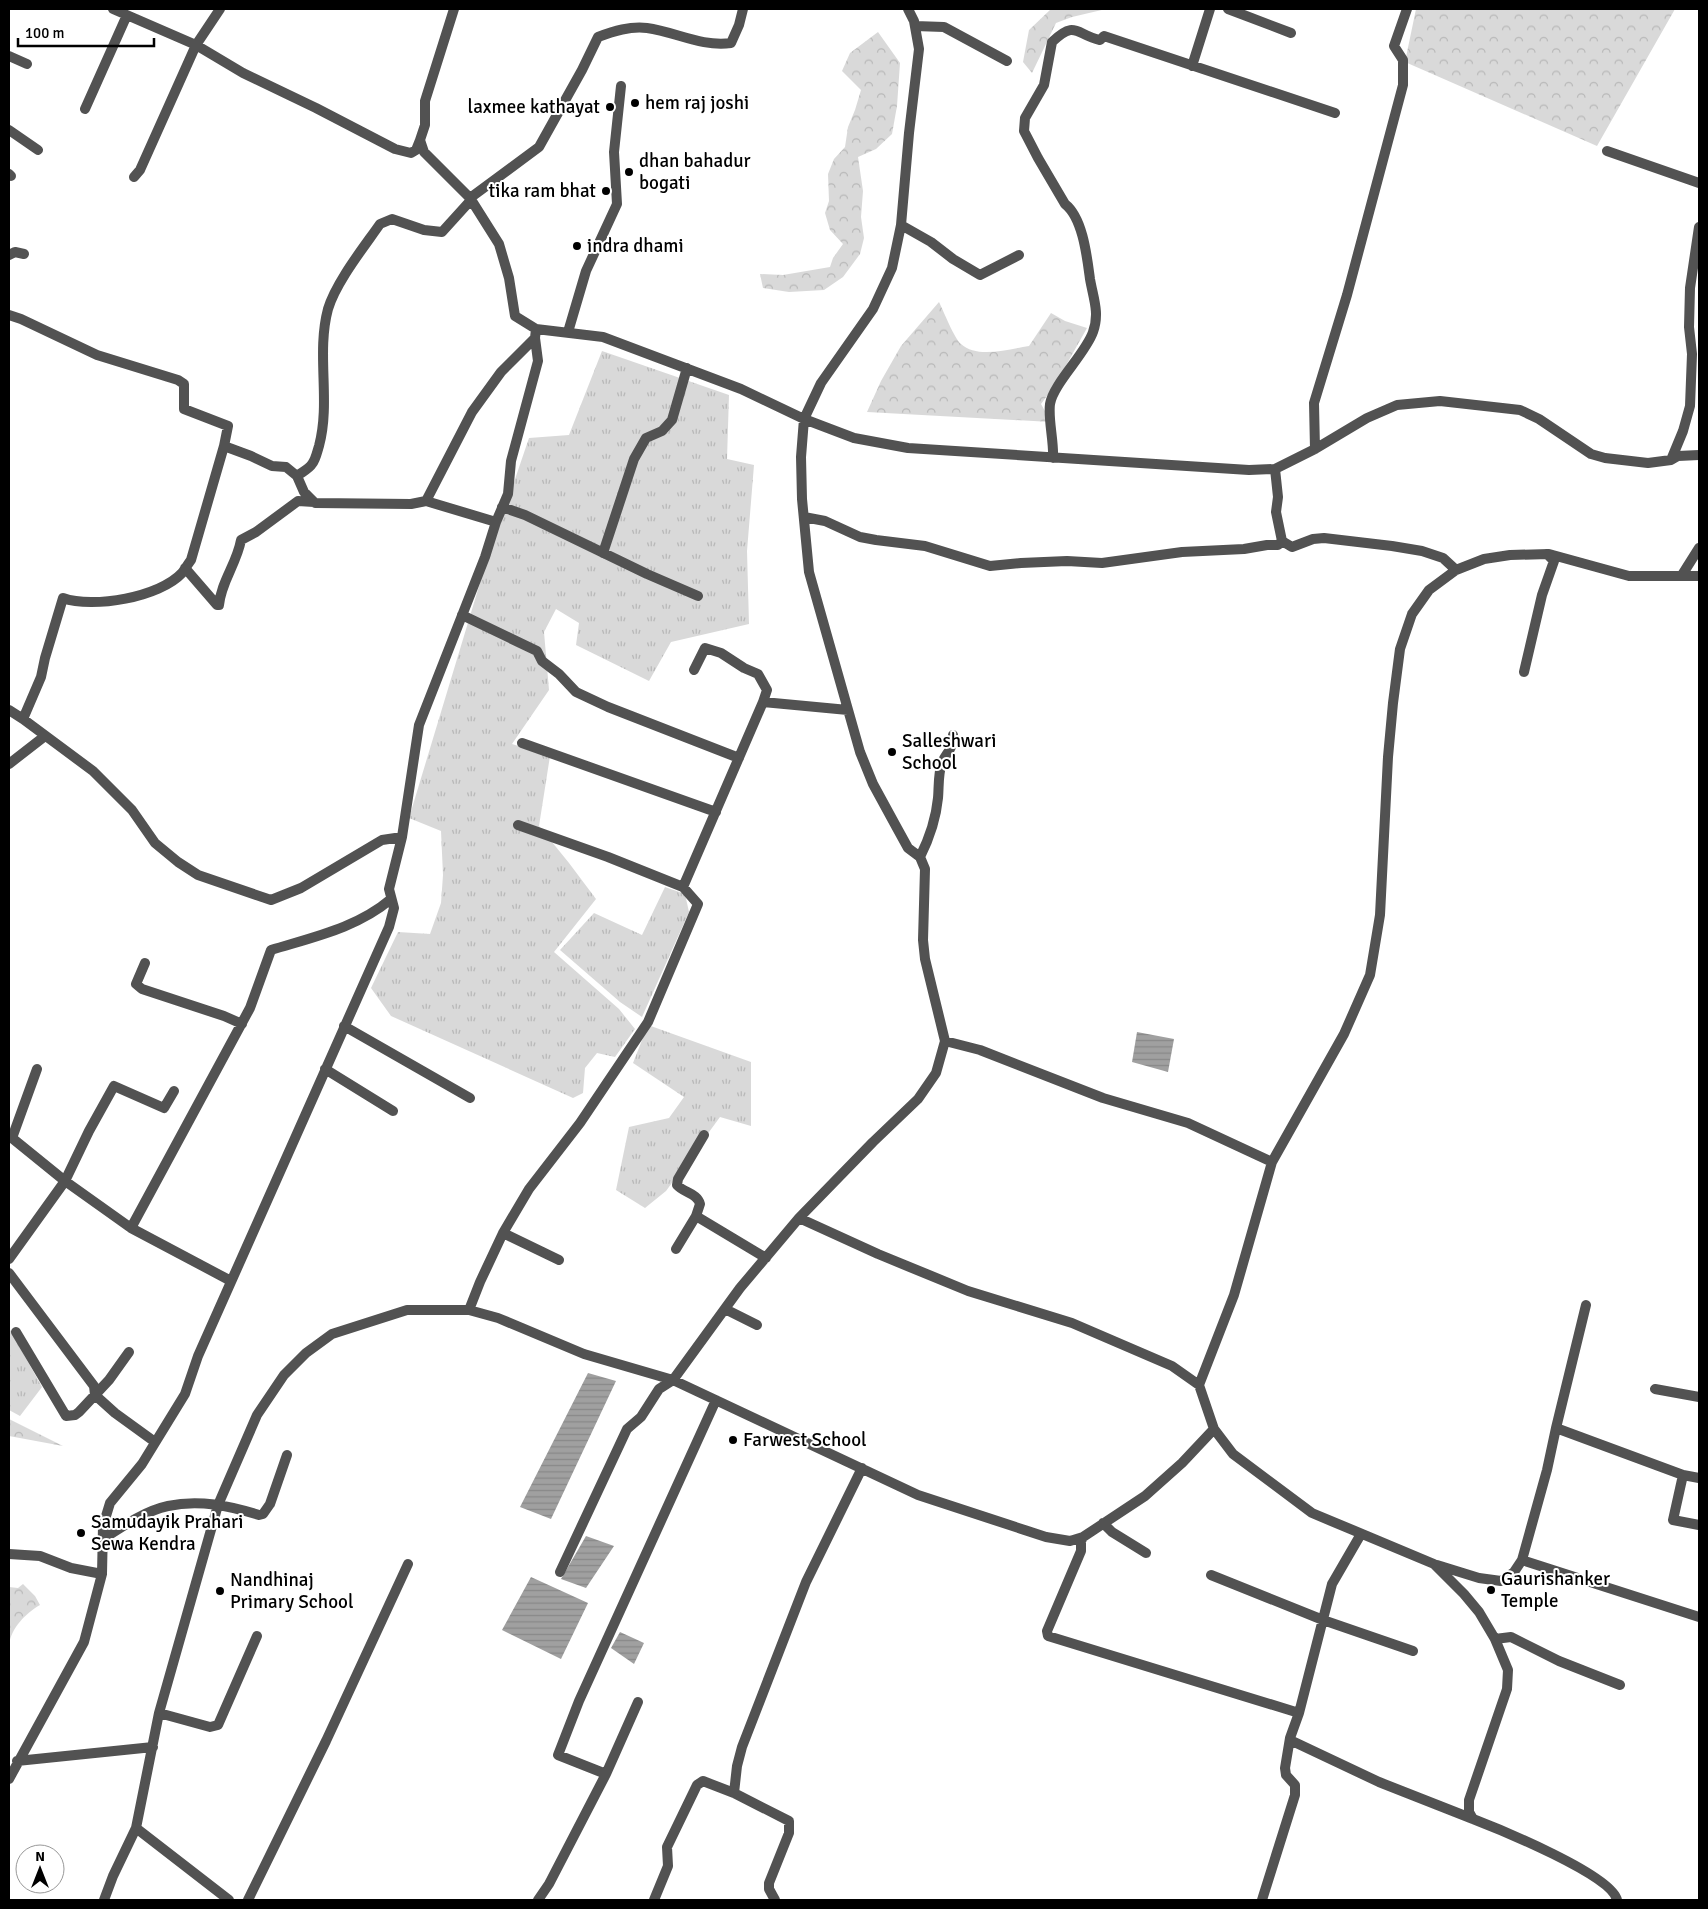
<svg xmlns="http://www.w3.org/2000/svg" width="1708" height="1909" font-family="Signika,sans-serif">
<defs>
<pattern id="grass-tufts" width="24" height="20" patternUnits="userSpaceOnUse" patternTransform="scale(1.25)"><rect width="24" height="20" fill="#d9d9d9"/><path d="M3 7l-1-3M5 7V3M7 7l1-3M15 17l-1-3M17 17v-4M19 17l1-3" fill="none" stroke="#b8b8b8"/></pattern>
<pattern id="forest-crowns" width="20" height="18" patternUnits="userSpaceOnUse" patternTransform="scale(1.25)"><rect width="20" height="18" fill="#d9d9d9"/><path d="M2 6a3 3 0 1 1 6 0M12 15a3 3 0 1 1 6 0" fill="none" stroke="#b8b8b8"/></pattern>
<pattern id="water-rules" width="6" height="5" patternUnits="userSpaceOnUse" patternTransform="scale(1.25)"><rect width="6" height="5" fill="#a0a0a0"/><path d="M0 2.5h6" fill="none" stroke="#888"/></pattern>
</defs>
<rect width="100%" height="100%" fill="#fff"/>
<!-- grass -->
<path fill="url(#grass-tufts)" d="M602,351L729,395L727,459L754,465L747,551L749,624L671,642L649,681L576,645L579,623L556,609L544,632L549,690L512,744L550,756L539,826L569,863L596,899L554,952L619,1009L635,1029L615,1057L597,1053L585,1068L583,1093L573,1098L391,1016L371,988L398,932L430,934L441,903L443,875L441,831L409,818L483,573L529,438L569,435Z
M665,887L685,894L689,912L642,1017L620,1002L560,950L594,913L642,935Z
M648,1025L751,1062V1126L720,1117L666,1191L645,1208L616,1190L629,1127L669,1118L684,1097L633,1063Z
M9,1328L42,1387L20,1416L9,1410Z"/>
<!-- forest -->
<path fill="url(#forest-crowns)" d="M1051,9H1106L1072,17L1056,23L1032,73L1023,62L1029,30Z
M1416,9H1675L1597,146L1405,62Z
M878,32L900,63L897,106L892,134L876,149L858,157L863,191L861,217L864,238L860,254L843,277L824,290L789,292L763,288L760,274L783,275L830,267L833,258L843,244L830,230L825,213L829,201L828,174L834,159L845,147L848,127L855,110L861,90L842,71L850,53Z
M939,302C944,312 954,338 961,344C977,359 1009,349 1029,346L1051,313L1065,321L1087,328L1055,385L1041,404L1051,422L867,412L881,381L901,346Z
M9,1419L63,1446L9,1436Z
M23,1584L35,1596L40,1605C26,1613 11,1628 9,1645V1587L18,1588Z"/>
<!-- water -->
<path fill="url(#water-rules)" d="M1137,1032L1174,1039L1168,1072L1132,1062Z
M588,1373L616,1381L551,1519L520,1507Z
M586,1536L614,1546L586,1588L561,1579Z
M531,1577L588,1603L561,1659L502,1630Z
M620,1632L644,1643L634,1664L611,1648Z"/>
<g fill="none" stroke-linecap="round" stroke-linejoin="round">
<!-- minor -->
<path stroke="#525252" stroke-width="10" d="M113,9L196,45L243,73L316,108L395,149L411,153L416,150L420,140
M454,9L425,101V125L420,140L424,152L470,198L499,244L509,278L515,316L536,329L603,337L741,389L804,419L854,438L908,448L1249,470L1275,469L1315,449L1367,418L1397,405L1440,401L1520,410L1539,419L1591,454L1605,458L1648,463L1671,460L1678,456L1699,455
M1228,9L1291,33
M915,26L944,27L1007,61
M9,56L27,64
M1192,66L1210,9
M85,109L127,15
M9,130L38,150
M1607,151L1699,183
M9,174L11,176
M134,177L140,170L196,45L220,9
M470,198L539,147L582,70L598,37C614,31 630,26 647,28C676,32 701,47 731,43L739,25L743,9
M901,225L931,242L953,259L980,275L1019,255
M9,255L15,252L24,254
M9,315L21,319L97,355L178,380L184,384V409L228,426L224,446L251,456L272,466L286,467L297,476L304,492L315,503L411,504L426,501L496,522
M568,332L586,271L617,204L614,152L621,86
M1315,449L1314,403L1347,295L1403,85V60L1394,46L1407,9
M1053,458C1054,441 1048,420 1050,404C1053,384 1086,353 1093,332C1100,313 1093,297 1090,279C1087,257 1083,218 1065,204L1038,158L1024,131L1025,118L1044,85L1052,42C1076,19 1076,35 1100,40L1104,36L1335,113
M1671,460L1683,431L1690,406L1692,354L1689,327L1690,288L1699,227
M297,476C302,472 309,469 312,464C316,459 317,452 319,446C331,401 316,354 328,309C336,282 364,247 380,224L392,219L424,230L442,232L471,200
M426,501L472,412L501,372L535,338
M502,507L525,515L647,574L698,596
M804,517L825,521L860,537L876,540L925,546L990,566L1021,563L1067,561L1102,563L1182,552L1244,549L1267,545H1278L1282,541L1276,512L1278,497L1275,469
M1282,541L1292,547L1313,539L1324,538L1392,546L1422,551L1443,558L1456,570
M603,553L634,459L646,438L662,431L672,420L687,368
M185,568L217,605H219C221,582 237,563 241,540L256,532L298,501L314,502
M1682,575L1699,548
M462,615L537,651L542,661L559,674L576,692L608,707L739,758
M694,670L705,648L721,653L744,668L758,674L767,690L763,702
M1524,672L1542,595L1554,561L1547,554
M9,710L23,719L93,771L132,810L155,843L178,862L198,875L271,900L301,888L382,840L402,837
M23,719L41,677L45,658L63,598C93,609 160,597 182,573C185,569 188,564 191,560L224,446
M522,743L716,812
M9,764L45,736
M518,825L608,857L683,887
M920,857C929,839 936,819 938,798C939,787 938,773 942,763C947,750 952,753 953,735
M145,963L136,984L142,989L224,1016L242,1024
M344,1026L470,1098
M945,1041L980,1050L1103,1098L1188,1123L1272,1162
M37,1069L12,1138L65,1181L131,1228
M325,1069L393,1111
M696,1216L766,1258
M799,1218L878,1254L968,1291L1072,1323L1172,1366L1199,1385
M503,1233L559,1260
M676,1249L696,1216L700,1204C697,1193 684,1193 677,1185L678,1179L704,1135
M9,1259L65,1181L89,1131L114,1086L164,1108L174,1091
M9,1273L94,1386L95,1395L115,1413L155,1442
M231,1281L131,1228L250,1008L271,950C313,937 357,928 391,899
M725,1309L757,1325
M469,1310L480,1282L503,1233L529,1189L580,1123L648,1022L698,904L683,887L763,702L848,710
M16,1332L66,1416L75,1415L79,1412L109,1380L129,1352
M1655,1389L1699,1397
M1556,1428L1586,1305
M1683,1475L1673,1520L1699,1525
M1103,1523L1112,1532L1146,1553
M1083,1537L1081,1541V1551L1047,1631L1048,1636L1299,1713
M103,1539C123,1526 145,1511 168,1506C199,1499 230,1506 259,1515L263,1514L270,1504L287,1455
M9,1554L40,1556L71,1568L102,1574
M1522,1560L1547,1470L1556,1428L1683,1475L1699,1478
M1437,1565L1479,1578L1501,1581L1514,1572L1522,1560L1699,1617
M560,1572L627,1429L641,1417L659,1389L673,1380L740,1288L799,1218L873,1142L918,1099L936,1073L945,1041L925,959L923,940L925,869L920,857L908,848L897,828L873,784L860,752L809,572L802,499L801,457L804,419L821,383L873,309L892,268L901,225L909,133L919,49L914,21L908,9
M1211,1575L1323,1620L1413,1651
M1495,1639L1511,1637L1559,1661L1620,1685
M638,1702L606,1774L558,1755L579,1701L716,1400
M159,1713L210,1727L218,1725L257,1636
M1290,1740L1379,1782L1473,1819
M17,1761L153,1747
M9,1779L84,1642L102,1574L103,1526L110,1503L142,1464L185,1394L198,1356L389,927L394,908L389,889L402,837L419,725L485,557L496,522L508,494L511,461L538,361L535,338L536,329
M734,1793L789,1821V1833L769,1883V1889L775,1900
M136,1828L229,1900
M104,1900L113,1876L136,1828L159,1713L218,1505L257,1415L284,1375L306,1353L332,1334L407,1310H469L498,1318L584,1354L673,1380L918,1495L1046,1537L1070,1541L1083,1537L1145,1496L1182,1463L1214,1429
M248,1900L326,1741L408,1564
M538,1900L549,1884L606,1774
M654,1900L668,1866L667,1847L697,1785L703,1781L734,1793L737,1766L742,1747L806,1582L862,1468
M1262,1900L1295,1795V1785L1286,1775L1285,1768L1290,1738L1299,1713L1332,1584L1361,1534
M1617,1900C1612,1875 1499,1829 1473,1819L1469,1812V1800L1507,1689L1508,1670L1495,1639L1479,1612L1464,1594L1434,1564L1312,1513L1233,1454L1214,1429L1199,1385L1234,1295L1272,1162L1344,1034L1370,975L1380,915L1388,757L1393,703L1400,649L1412,614L1429,590L1456,570L1484,559L1510,555L1549,554L1629,576H1699"/>
</g>
<!-- markers -->
<g fill="#000" stroke="#fff" stroke-width="2">
<circle cx="635" cy="103" r="5"/>
<circle cx="610" cy="107" r="5"/>
<circle cx="629" cy="172" r="5"/>
<circle cx="606" cy="191" r="5"/>
<circle cx="577" cy="246" r="5"/>
<circle cx="892" cy="752" r="5"/>
<circle cx="733" cy="1440" r="5"/>
<circle cx="81" cy="1533" r="5"/>
<circle cx="1491" cy="1590" r="5"/>
<circle cx="220" cy="1591" r="5"/>
</g>
<g text-anchor="middle" dominant-baseline="central" stroke-width="4" stroke-linejoin="round" paint-order="stroke">
<!-- poi labels -->
<g font-size="19" fill="#000" stroke="#fff" text-anchor="start">
<text x="645" y="103">hem raj joshi</text>
<text x="600" y="107" text-anchor="end">laxmee kathayat</text>
<text x="639" y="161">dhan bahadur<tspan x="639" dy="22">bogati</tspan></text>
<text x="596" y="191" text-anchor="end">tika ram bhat</text>
<text x="587" y="246">indra dhami</text>
<text x="902" y="741">Salleshwari<tspan x="902" dy="22">School</tspan></text>
<text x="743" y="1440">Farwest School</text>
<text x="91" y="1522">Samudayik Prahari<tspan x="91" dy="22">Sewa Kendra</tspan></text>
<text x="1501" y="1579">Gaurishanker<tspan x="1501" dy="22">Temple</tspan></text>
<text x="230" y="1580">Nandhinaj<tspan x="230" dy="22">Primary School</tspan></text>
</g>
</g>
<!-- border -->
<rect width="1708" height="1909" fill="none" stroke="#000000" stroke-width="20"/>
<!-- north arrow -->
<g transform="translate(40 1869)"><circle r="24" fill="#ffffff" stroke="#999999"/>
<path d="M0-4L9 19L0 12L-9 19Z" fill="#000000"/>
<text y="-8" font-size="14" font-weight="bold" text-anchor="middle" fill="#000000">N</text>
</g>
<!-- scale -->
<path d="M18 38v8h136v-8" fill="none" stroke="#000000" stroke-width="2.5"/>
<text x="25" y="38" font-size="15" fill="#000000" stroke="#ffffff" stroke-width="4" paint-order="stroke">100 m</text>
</svg>
